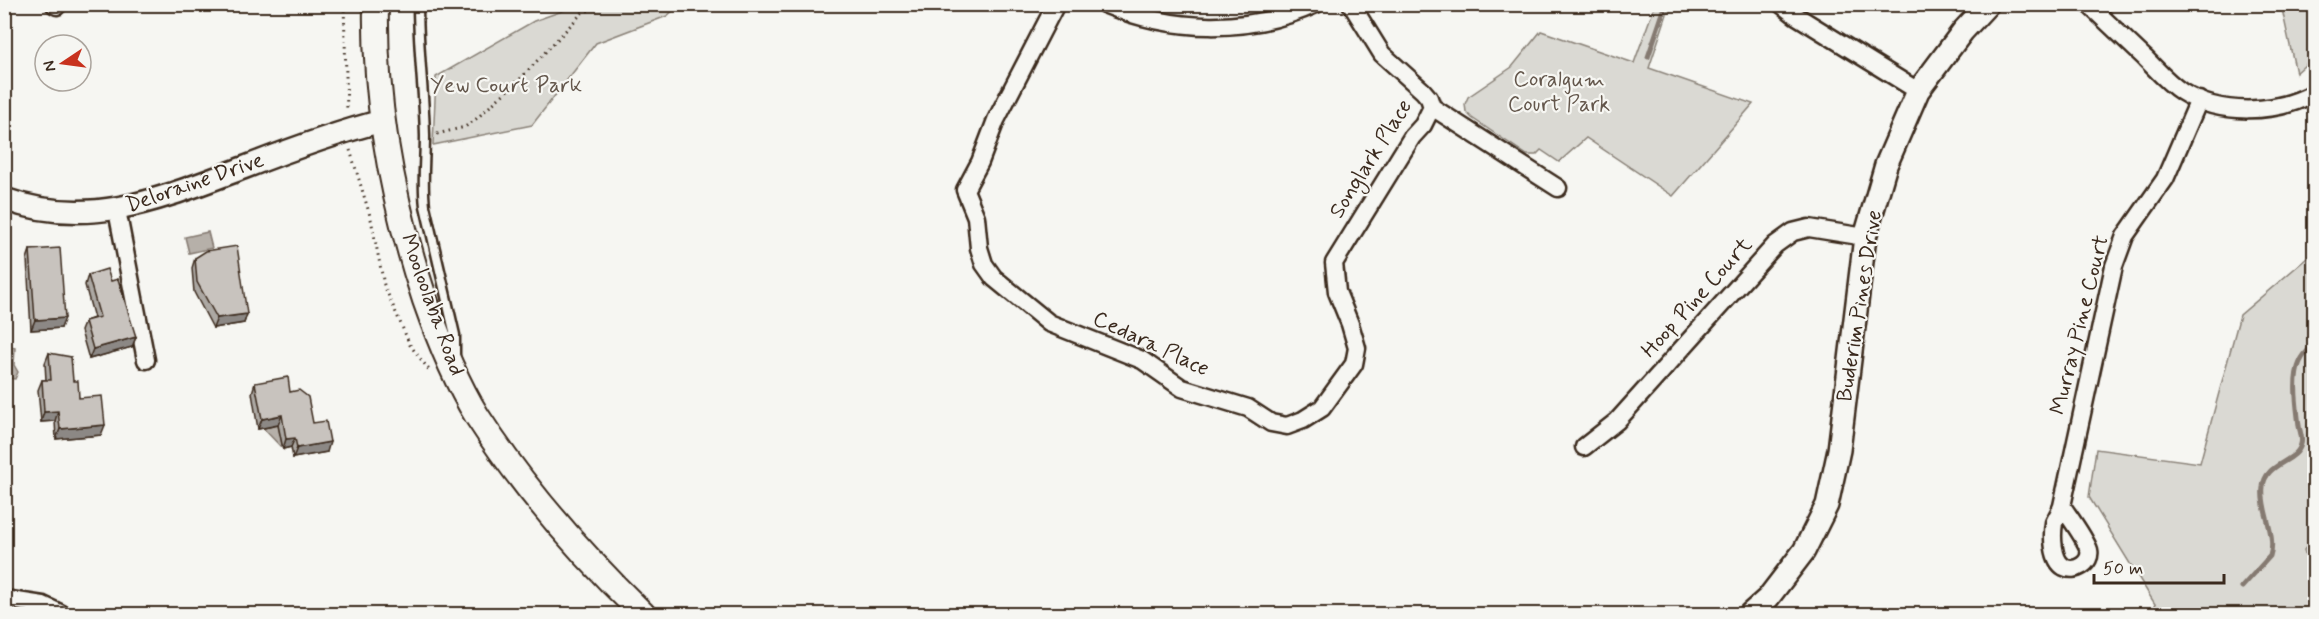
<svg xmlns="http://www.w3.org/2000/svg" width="2319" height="619" font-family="Mynerve,sans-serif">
<rect width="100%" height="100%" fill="#f6f6f2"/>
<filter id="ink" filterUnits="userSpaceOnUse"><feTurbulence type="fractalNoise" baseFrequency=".0167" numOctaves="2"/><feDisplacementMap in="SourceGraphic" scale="12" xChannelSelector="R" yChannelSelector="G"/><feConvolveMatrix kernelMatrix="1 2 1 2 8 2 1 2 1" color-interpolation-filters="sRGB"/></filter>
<g filter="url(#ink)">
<!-- green -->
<path fill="#dad9d3" stroke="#8a8278" stroke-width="1.5" d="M579,5H679L667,16L596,43L532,125L433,145L436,77L534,21Z
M1670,5L1649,68L1753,104L1673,196L1586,138L1559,162L1541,150L1536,155H1527L1472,118L1466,112L1465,104L1468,97L1512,67L1541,31L1634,63L1655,5Z
M2278,5H2314V57L2296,73L2282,9Z
M2314,252V538L2304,550L2314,586V614H2161L2089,497L2096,449L2200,463L2240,315Z"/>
<!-- water -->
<path fill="#b6b0a9" stroke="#857a71" stroke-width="1.5" d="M208,232L212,248L189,253L185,237Z
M4,342L15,348L14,365L18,372L15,379L6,378Z
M278,425L283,449L263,428Z"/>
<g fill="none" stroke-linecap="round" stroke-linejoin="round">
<!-- stream -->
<path stroke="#857a71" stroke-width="5" d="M2314,4V5
M1648,57L1666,4
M2242,587L2270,556C2277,534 2260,510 2263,487C2265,462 2297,463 2301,444C2303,438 2300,432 2299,426C2297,407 2292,379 2300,362C2303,355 2309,349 2314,344"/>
<!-- service casing -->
<g stroke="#3b2a1e" stroke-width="13">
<path id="service" d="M418,4C418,49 424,92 425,136C425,160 422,182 425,206L455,335V354"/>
</g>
<!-- minor casing -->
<g stroke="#3b2a1e" stroke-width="21">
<path id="minor" d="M54,4L57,6
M1056,4L996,120L980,162L965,190L976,217L979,248L984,264L994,278L1049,323L1142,360L1182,388L1248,408L1271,423L1287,426L1303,420L1322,408L1354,364L1357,348L1350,324L1337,292L1334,263L1412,137L1423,125L1432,107L1429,98L1423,91L1382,54L1351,4
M1104,4C1172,32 1248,35 1316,4
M1781,4L1795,15L1918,91
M2088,4C2107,22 2126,40 2145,58C2157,70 2168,83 2182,92C2220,116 2276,114 2314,93
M1432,107L1558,188
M117,210L146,360
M1584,447L1617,421L1775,245L1793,232L1809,228L1865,237
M2062,506C2070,518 2085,538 2089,550C2092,563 2075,573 2064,567C2052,560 2052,535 2054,523C2056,518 2060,512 2062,506L2114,266L2125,236L2165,179L2199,100
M4,599L43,605L62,614"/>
</g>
<!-- tertiary casing -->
<g stroke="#3b2a1e" stroke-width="26">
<path id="tertiary" d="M4,199C90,230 163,198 243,168C289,150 335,133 382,121
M1750,614L1768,598L1804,551L1827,505L1839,450L1865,237L1886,165L1918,91L1963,31L1988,4"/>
</g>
<!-- secondary casing -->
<g stroke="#3b2a1e" stroke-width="28">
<path id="secondary" d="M376,4C374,105 393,204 425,300C439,340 455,380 477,416C524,489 581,554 643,614"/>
</g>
<!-- path -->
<path stroke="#3b2a1e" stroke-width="3" stroke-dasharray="1.5 4.5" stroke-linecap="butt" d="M344,4L347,111
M636,4L653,10L661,4
M437,134L465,127L476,119L521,78L582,13L605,4
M350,150L371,219L384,285L410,345L429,370"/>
<!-- service -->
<use href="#service" stroke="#f6f6f2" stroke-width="8"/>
<!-- minor -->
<use href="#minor" stroke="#f6f6f2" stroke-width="16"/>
<!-- tertiary -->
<use href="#tertiary" stroke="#f6f6f2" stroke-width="21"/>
<!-- secondary -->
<use href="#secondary" stroke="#f6f6f2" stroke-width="24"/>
</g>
<!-- wall -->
<path fill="#aca8a3" stroke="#3b2a1e" stroke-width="1.5" d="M30,250L61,328L31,330L27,259Z
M195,258L247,314L244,323L213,328L194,292L192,268Z
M88,275L111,281L136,337L132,347L89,359L81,331L85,321L94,318L85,285Z
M49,353L73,381L79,398L101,435L56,439L55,421L41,422L38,390L42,380H46L45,363Z
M255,383L290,392L313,423L327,452L293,458L291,447L283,449L278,425L258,429L252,393Z"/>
<!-- shaded-wall -->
<path fill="#8c8885" stroke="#3b2a1e" stroke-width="1.5" d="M247,314L244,323L213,328L217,318Z
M65,318L61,328L31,330L35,320Z
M136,337L132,347L89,359L93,349Z
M58,411L55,421L41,422L44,412Z
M282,415L278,425L258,429L262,419Z
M105,425L101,435L56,439L60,429Z
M295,438L291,447L283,449L286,439Z
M330,442L327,452L293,458L297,448Z"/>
<!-- building -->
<path fill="#c8c3be" stroke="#3b2a1e" stroke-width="1.5" d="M237,246L247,314L217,318L197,282L195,258L206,251Z
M60,248L65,318L35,320L30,250Z
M107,269L111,281L118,279L136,337L93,349L85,321L100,317L88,275Z
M49,353L71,357L73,381H78L79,398L102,396L105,425L60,429L58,411L44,412L42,380H51Z
M288,377L290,392L299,390L308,397L313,423L326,421L330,442L297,448L295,438L286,439L282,415L262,419L255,383Z"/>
</g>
<g text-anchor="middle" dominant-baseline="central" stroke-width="4.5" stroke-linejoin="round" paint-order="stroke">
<!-- park labels -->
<g font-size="22" fill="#63564b" stroke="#f6f6f2">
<text x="1559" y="80">Coralgum<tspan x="1559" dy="25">Court Park</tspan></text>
<text x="506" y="86">Yew Court Park</text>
</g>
<!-- street labels -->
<g font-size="22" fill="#3b2a1e" stroke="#f6f6f2">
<text transform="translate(1371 159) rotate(-58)">Songlark Place</text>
<text transform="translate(195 183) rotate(-19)">Deloraine Drive</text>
<text transform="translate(1697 298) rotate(-48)">Hoop Pine Court</text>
<text transform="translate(432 305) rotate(70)">Mooloolaba Road</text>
<text transform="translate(1860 306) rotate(-81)">Buderim Pines Drive</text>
<text transform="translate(2080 325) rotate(-76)">Murray Pine Court</text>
<text transform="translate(1151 344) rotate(25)">Cedara Place</text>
</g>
</g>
<!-- margin -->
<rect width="2319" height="619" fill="none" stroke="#f6f6f2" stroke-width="24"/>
<rect x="12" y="12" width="2295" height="595" fill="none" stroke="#3b2a1e" stroke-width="2" filter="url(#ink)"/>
<!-- north arrow -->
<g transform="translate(63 63) rotate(257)"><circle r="28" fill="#f6f6f2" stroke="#aba49d" stroke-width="1.5"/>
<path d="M0-4.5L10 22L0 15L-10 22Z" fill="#c8321e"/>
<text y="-9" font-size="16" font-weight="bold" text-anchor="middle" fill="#3b2a1e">N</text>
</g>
<!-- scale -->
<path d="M2094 574v9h130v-9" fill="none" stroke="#3b2a1e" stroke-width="3"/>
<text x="2103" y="574" font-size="18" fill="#3b2a1e" stroke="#f6f6f2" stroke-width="4.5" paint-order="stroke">50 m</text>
</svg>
